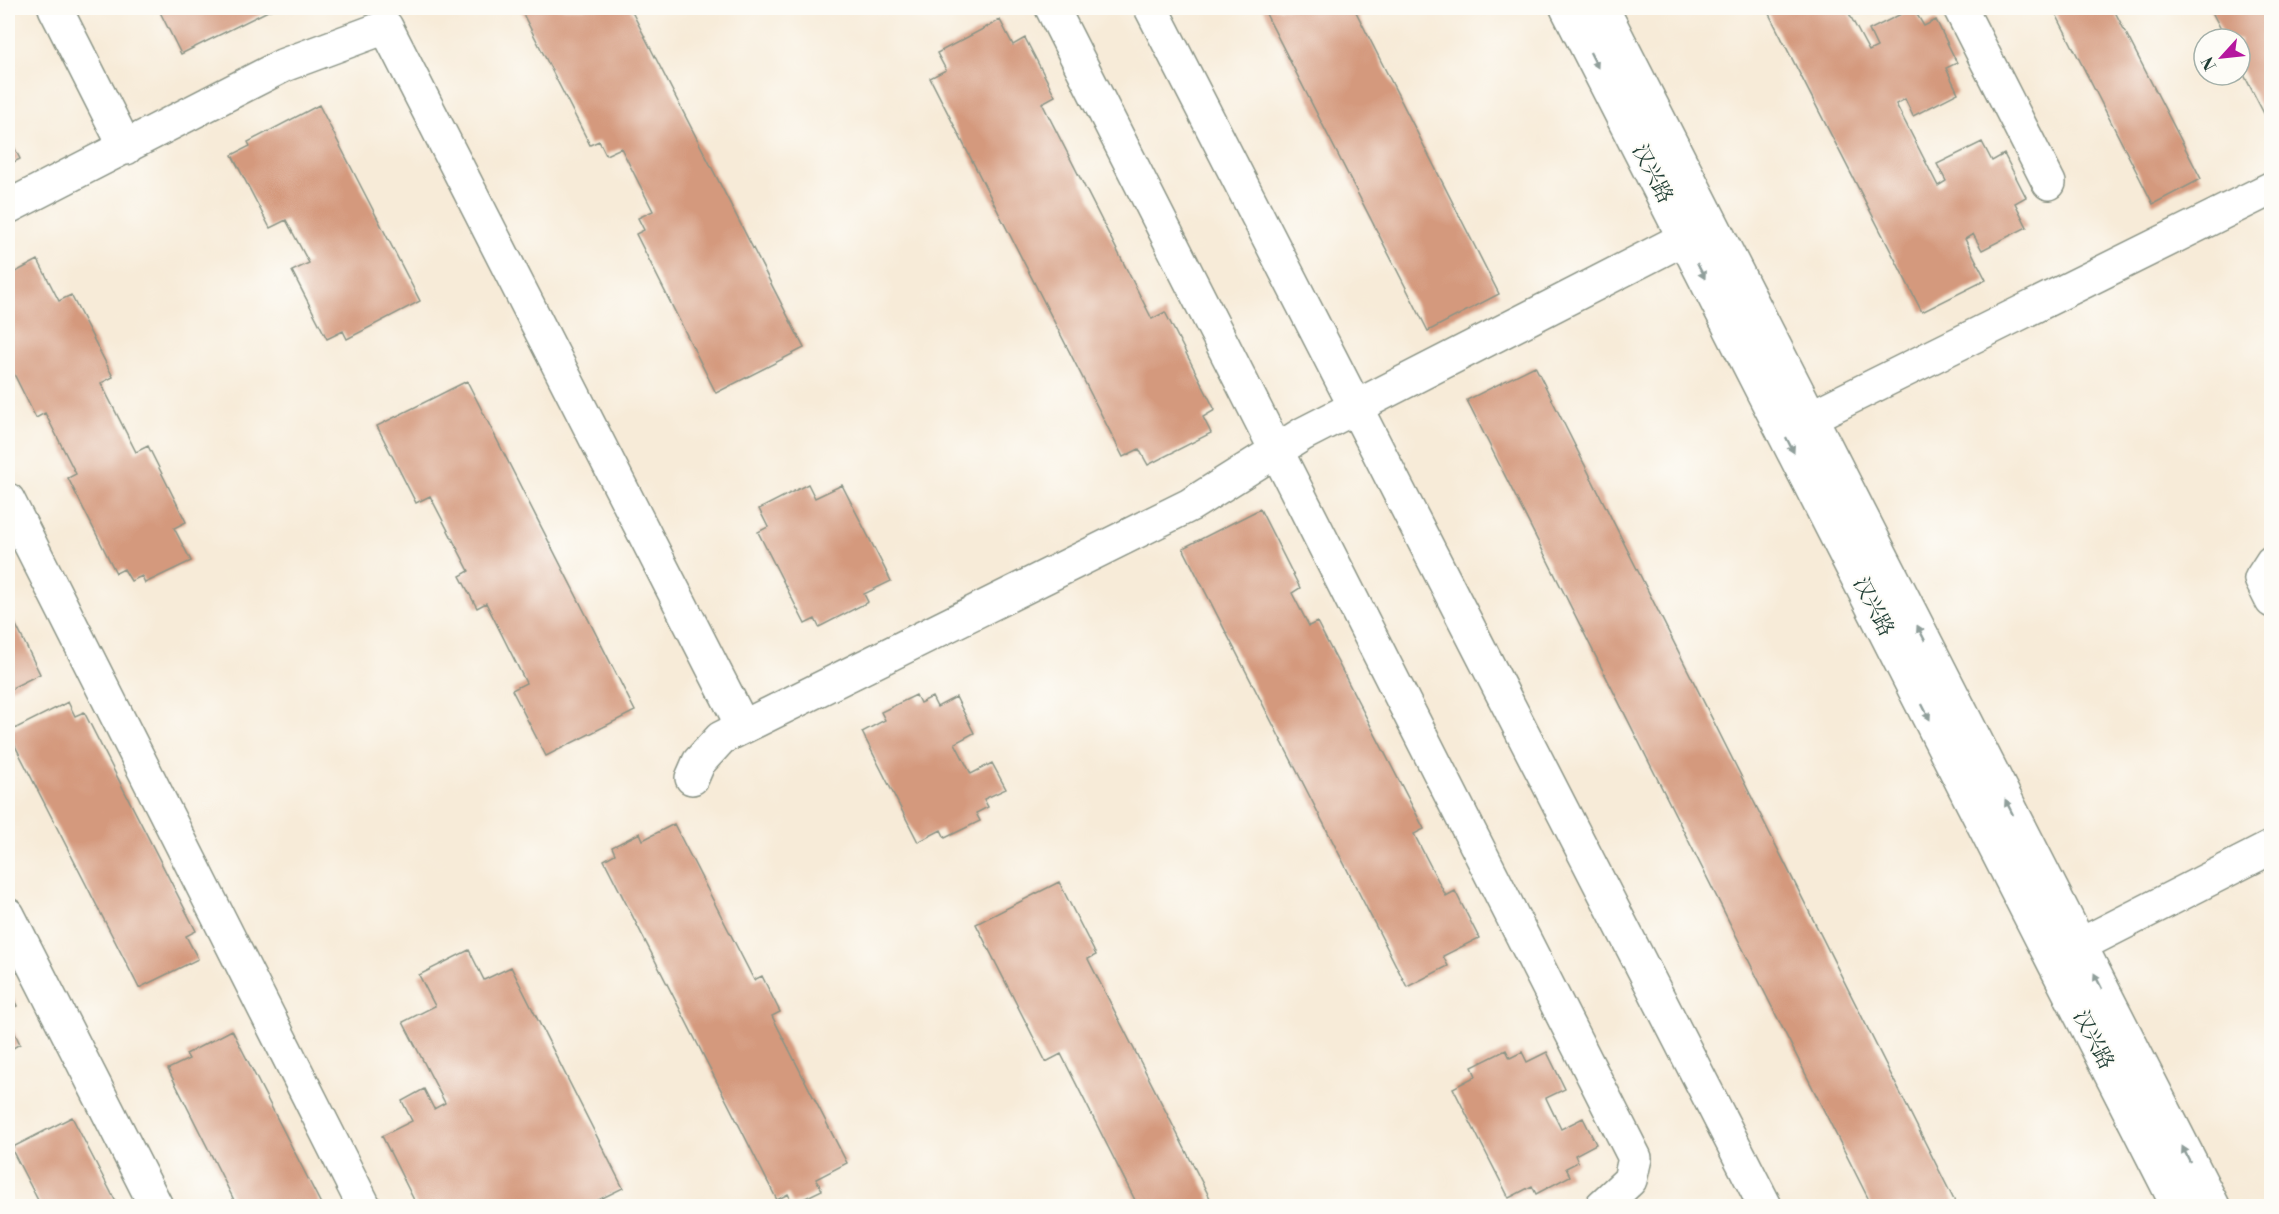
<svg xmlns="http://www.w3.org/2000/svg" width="2279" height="1214" font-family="'Libre Bodoni','Noto Serif SC',serif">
<rect width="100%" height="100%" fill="#fdfcf7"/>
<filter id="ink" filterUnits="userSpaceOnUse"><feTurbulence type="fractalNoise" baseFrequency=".0167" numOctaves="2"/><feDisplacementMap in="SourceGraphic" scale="12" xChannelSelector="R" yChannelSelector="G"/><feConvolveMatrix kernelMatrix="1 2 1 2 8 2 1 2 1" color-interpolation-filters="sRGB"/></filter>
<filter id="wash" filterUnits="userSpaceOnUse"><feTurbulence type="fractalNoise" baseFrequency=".008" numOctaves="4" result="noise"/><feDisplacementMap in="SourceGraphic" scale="24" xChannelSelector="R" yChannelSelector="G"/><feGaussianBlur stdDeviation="1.35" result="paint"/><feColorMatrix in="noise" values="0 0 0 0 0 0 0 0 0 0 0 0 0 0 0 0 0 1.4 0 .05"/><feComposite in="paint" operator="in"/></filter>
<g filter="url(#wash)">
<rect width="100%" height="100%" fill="#f7ebd8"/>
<g id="blocks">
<!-- building -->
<path fill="#d4997d" d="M158,8H274L181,54Z
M520,8H630L804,348L716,393L636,234L644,230L638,218L653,211L621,148L606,155L599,141L590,145Z
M1263,8H1354L1499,294L1428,331Z
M1766,8H1846L1869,51L1877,47L1869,30L1913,8L1924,26L1936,20L1957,63L1946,68L1958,93L1913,116L1905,99L1896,104L1938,186L1946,181L1937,164L1982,142L1992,161L2004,154L2026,197L2015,203L2027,227L1982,250L1973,234L1965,239L1986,280L1922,312Z
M2053,8H2113L2201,179L2153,204Z
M2210,8H2270L2272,10V129L2240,67V39H2226Z
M1000,20L1013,45L1025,38L1055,96L1042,103L1152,319L1165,312L1215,410L1203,417L1211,433L1148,465L1139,449L1123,457L930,78L946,70L937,53Z
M319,105L420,301L347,339L343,331L327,339L292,271L309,263L286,220L270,228L232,155L250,146L248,142Z
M8,135L20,159L8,165Z
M38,260L59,301L71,295L113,377L101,383L136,452L148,446L186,522L174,528L191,561L145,583L142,576L131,581L124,569L116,573L68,478L76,474L45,413L36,418L8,362V276Z
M1535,366L1957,1206H1872L1467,400Z
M467,381L635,711L546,756L512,690L526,683L486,603L477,608L460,576L469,571L430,496L416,503L377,426Z
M808,484L815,498L842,485L891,581L864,594L868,602L819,627L815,619L805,624L758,532L768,527L759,509Z
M1260,509L1300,588L1292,593L1309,626L1317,622L1424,829L1414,834L1446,896L1455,891L1479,938L1443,956L1448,966L1407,987L1183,548Z
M8,609L40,674L8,690Z
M916,695L920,703L932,697L937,707L956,697L974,733L955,743L971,774L992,763L1006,789L984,799L988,807L976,813L980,821L945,838L941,830L918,842L862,732L885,720L881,712Z
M68,702L75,716L84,712L196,931L186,936L198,959L139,988L8,732Z
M674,824L754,980L762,976L780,1012L772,1016L847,1163L816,1179L822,1190L793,1204L788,1194L777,1200L604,860L615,854L612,847L640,833L643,840Z
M1059,882L1096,955L1088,959L1214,1206H1138L1061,1054L1046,1062L976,924Z
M469,950L484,980L511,967L623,1188L586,1206H417L382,1136L412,1121L402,1101L424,1089L434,1109L445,1103L403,1022L435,1006L419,975Z
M8,988L17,1006L8,1010Z
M8,1019L20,1044L8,1051Z
M232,1030L322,1206H237L168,1069L189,1059L186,1054Z
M1506,1050L1510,1058L1522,1052L1527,1062L1547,1052L1565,1089L1546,1098L1561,1129L1583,1118L1596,1144L1575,1155L1578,1162L1566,1168L1570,1176L1536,1194L1532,1186L1509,1198L1453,1088L1476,1076L1472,1067Z
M72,1117L118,1206H41L11,1148Z"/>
</g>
</g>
<g filter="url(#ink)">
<use href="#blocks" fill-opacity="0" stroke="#8b9486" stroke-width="1.5"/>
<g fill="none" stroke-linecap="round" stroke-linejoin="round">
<!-- minor casing -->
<g stroke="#8b9486" stroke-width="36">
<path id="minor" d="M55,8L126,148
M1052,8L1635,1158L1630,1180L1602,1206
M1151,8L1765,1206
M1567,8L2178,1206
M1602,8L2213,1206
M1960,8L2049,183
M8,207L284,65L386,27L743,727
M1811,417L2272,188
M8,500L364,1206
M2272,562L2261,579L2272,601
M692,778L699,762L721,738L1190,505L1303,434L1685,238
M8,915L156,1206
M2080,945L2272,847"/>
</g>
<!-- minor -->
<use href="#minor" stroke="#fff" stroke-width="33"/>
</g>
<!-- one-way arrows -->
<defs><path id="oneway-solid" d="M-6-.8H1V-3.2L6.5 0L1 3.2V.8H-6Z" transform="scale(1.5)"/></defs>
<g fill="#8f9e9a">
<use href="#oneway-solid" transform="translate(1594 60) rotate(63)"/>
<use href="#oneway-solid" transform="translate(1701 271) rotate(63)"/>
<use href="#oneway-solid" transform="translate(1790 445) rotate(63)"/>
<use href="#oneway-solid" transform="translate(1921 633) rotate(-117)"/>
<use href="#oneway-solid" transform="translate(1926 712) rotate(63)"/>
<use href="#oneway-solid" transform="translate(2009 807) rotate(-117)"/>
<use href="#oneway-solid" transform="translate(2098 981) rotate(-117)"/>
<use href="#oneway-solid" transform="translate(2186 1154) rotate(-117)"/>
</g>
</g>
<g text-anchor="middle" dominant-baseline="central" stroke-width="4.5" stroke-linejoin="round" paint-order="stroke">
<!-- street labels -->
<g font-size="21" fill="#1f3d34" stroke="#fdfcf7">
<text transform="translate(1652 174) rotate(63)">汉兴路</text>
<text transform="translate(1873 607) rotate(63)">汉兴路</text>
<text transform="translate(2093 1040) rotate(63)">汉兴路</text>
</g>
</g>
<!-- margin -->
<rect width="2279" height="1214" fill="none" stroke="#fdfcf7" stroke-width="30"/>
<!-- north arrow -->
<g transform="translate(2222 57) rotate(243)"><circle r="28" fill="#fdfcf7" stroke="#a4b0a9" stroke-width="1.5"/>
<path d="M0-4.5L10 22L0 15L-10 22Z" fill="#b5179e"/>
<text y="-9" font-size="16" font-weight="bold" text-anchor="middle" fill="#1f3d34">N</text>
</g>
</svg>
